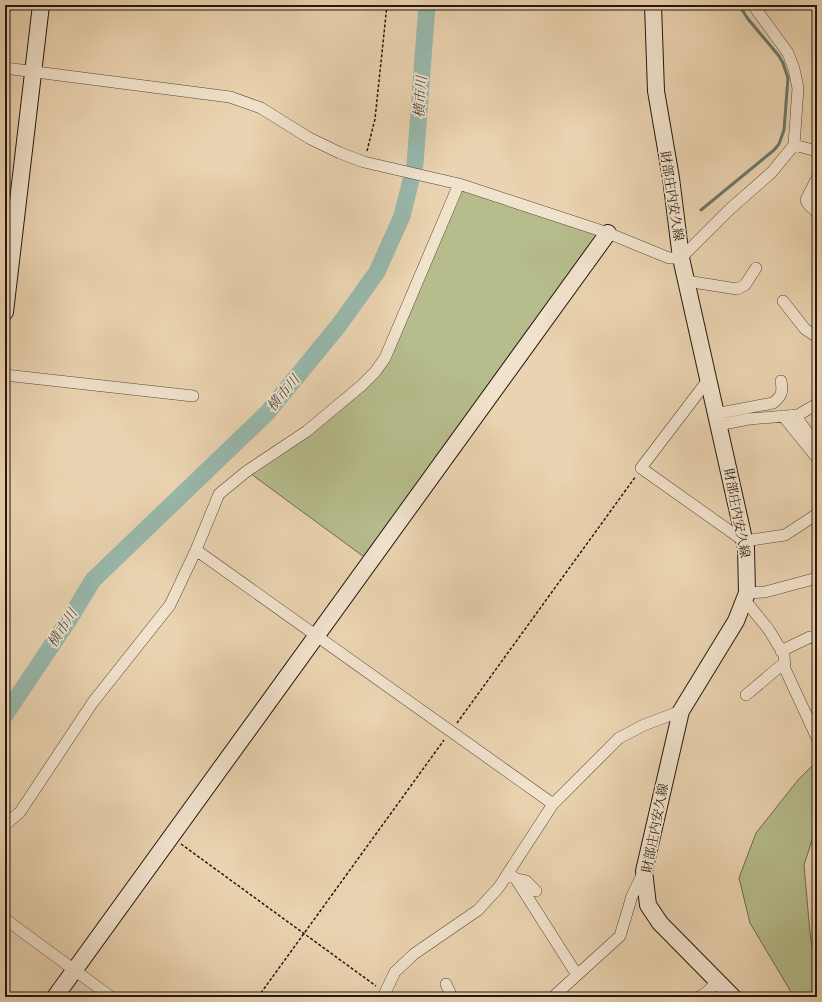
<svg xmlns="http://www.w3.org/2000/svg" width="822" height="1002" font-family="'EB Garamond','Noto Serif JP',serif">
<rect width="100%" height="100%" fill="#ead3b0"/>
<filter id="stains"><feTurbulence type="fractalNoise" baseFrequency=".005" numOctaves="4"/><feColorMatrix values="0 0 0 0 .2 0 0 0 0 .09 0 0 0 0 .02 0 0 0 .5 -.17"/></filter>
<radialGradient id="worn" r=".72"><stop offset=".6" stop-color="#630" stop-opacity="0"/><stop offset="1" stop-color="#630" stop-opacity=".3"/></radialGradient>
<!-- green -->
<path fill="#b6bc8c" stroke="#6e6a4e" d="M459,184L608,233L371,562L247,471L375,372Z
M817,761V825L804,865L810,933L817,980V997H794L750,923L739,878L756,833L798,780Z"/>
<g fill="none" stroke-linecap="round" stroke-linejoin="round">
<!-- stream -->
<path stroke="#6a786e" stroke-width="3" d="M701,210L774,150L779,144L784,130L788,78L783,63L779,56L748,19L739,5"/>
<!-- river -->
<path stroke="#98b8ac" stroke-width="17" d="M5,715L70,618L93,580L267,413L339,325L377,272L402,216L415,164L427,5"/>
<!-- street casing -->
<g stroke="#564638" stroke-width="12">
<path id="street" d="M5,68L230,97L261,108L309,138L340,153L364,162L459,184L608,233L669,258H681L730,209L772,172L794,145L798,88L794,69L788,53L753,5
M794,145L817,151
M815,211L808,204L806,200L817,178
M686,281L737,289L745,285L756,268
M783,301L805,329L817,337
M5,375L193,396
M708,380L641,468L744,541L785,535L817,514
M715,414L773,403C782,396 783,392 781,381
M795,415L817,446
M783,416L817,458
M718,425L749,419L798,415L817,404
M196,550L553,804
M747,593L765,592L817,578
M744,599L769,630L784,655L785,669L817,738
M781,651L810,637L817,638
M746,695L784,663
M5,825L20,812L93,702L170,605L196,550L219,494L247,471L307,431L362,385L375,372L385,358L459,184
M508,873L516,879L577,975
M516,879L526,881L536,891
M5,919L111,997
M446,984L452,997
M383,997L395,972L414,954L478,910L499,887L553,804L619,738L644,725L681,711
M553,997L620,936L632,896L644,871
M699,997L707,992L718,981"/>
</g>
<!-- secondary casing -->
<g stroke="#251710" stroke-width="18">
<path id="secondary" d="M653,5L656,91L671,178L681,258L746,548L747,593L736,621L681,711L644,871L648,905L660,923L733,997
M5,312L41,5
M55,997L608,233"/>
</g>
<!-- path -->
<path stroke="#251710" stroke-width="1.5" stroke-dasharray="3 2" stroke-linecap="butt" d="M367,151L375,119L387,5
M457,723L636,476
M181,844L376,986
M258,997L444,740"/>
<!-- street -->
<use href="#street" stroke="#f1e2cc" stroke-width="11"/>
<!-- secondary -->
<use href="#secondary" stroke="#f1e2cc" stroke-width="16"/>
</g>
<g text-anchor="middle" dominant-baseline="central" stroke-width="3.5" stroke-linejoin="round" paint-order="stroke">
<!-- street labels -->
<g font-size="13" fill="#251710" stroke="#f1e2cc">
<text transform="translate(672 196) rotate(81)">財部庄内安久線</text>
<text transform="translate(737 513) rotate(79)">財部庄内安久線</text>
<text transform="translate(655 828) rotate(-79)">財部庄内安久線</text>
</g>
<!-- water labels -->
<g font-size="14" font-style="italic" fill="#4d4f47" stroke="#f1e2cc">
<text transform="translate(420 97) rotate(-86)">横市川</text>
<text transform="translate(283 393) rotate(-50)">横市川</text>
<text transform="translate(62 628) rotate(-57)">横市川</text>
</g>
</g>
<!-- margin -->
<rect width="822" height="1002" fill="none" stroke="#ead3b0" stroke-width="20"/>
<rect x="6" y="6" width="810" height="990" fill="none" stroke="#251710" stroke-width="2"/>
<rect x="10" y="10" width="802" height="982" fill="none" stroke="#251710"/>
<rect width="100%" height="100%" filter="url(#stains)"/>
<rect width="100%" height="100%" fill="url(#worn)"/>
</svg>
